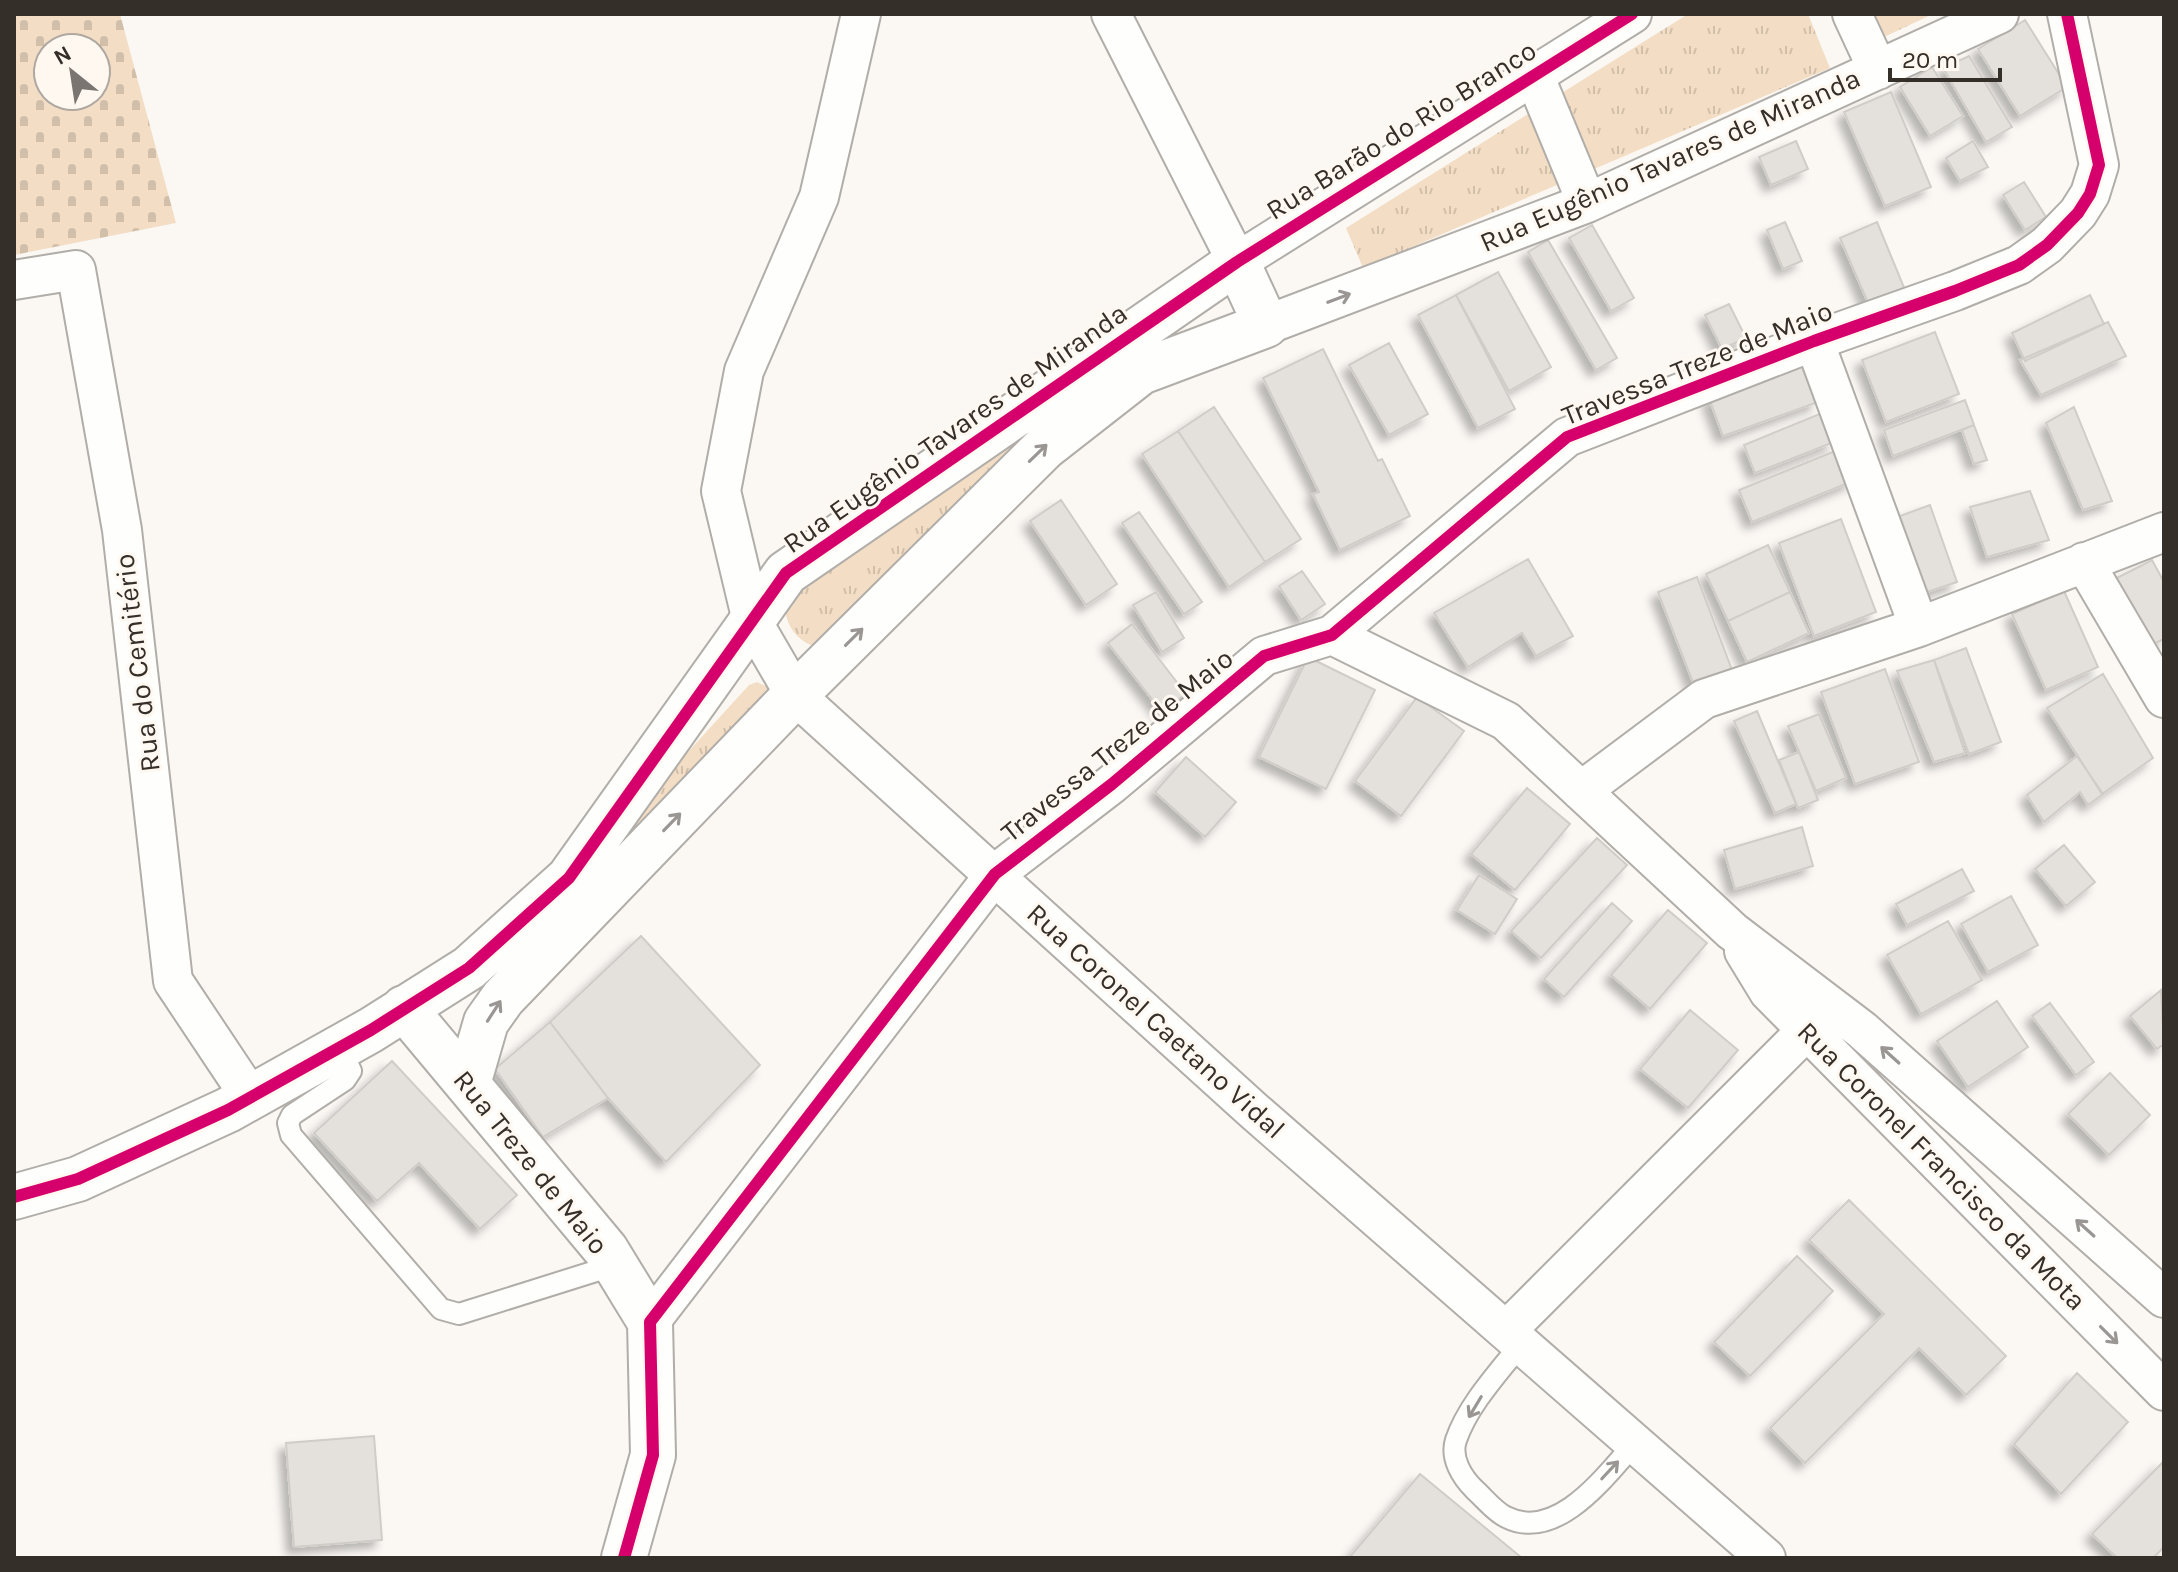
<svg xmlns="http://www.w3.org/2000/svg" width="2178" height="1572" font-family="Karla,sans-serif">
<defs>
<pattern id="cemetery-stones" width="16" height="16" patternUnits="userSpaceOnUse" patternTransform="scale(2)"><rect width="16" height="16" fill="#f3dec5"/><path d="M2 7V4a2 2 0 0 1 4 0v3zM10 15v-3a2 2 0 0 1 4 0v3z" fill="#d1bfa9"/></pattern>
<pattern id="park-tufts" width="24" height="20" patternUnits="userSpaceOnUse" patternTransform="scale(2)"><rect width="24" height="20" fill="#f3dec5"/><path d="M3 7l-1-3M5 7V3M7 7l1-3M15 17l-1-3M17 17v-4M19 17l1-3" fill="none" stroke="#d1bfa9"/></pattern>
<filter id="shadow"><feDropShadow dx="-7" dy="7" stdDeviation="4" flood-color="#0004"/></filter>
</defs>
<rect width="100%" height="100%" fill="#fbf8f4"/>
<!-- cemetery -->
<path fill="url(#cemetery-stones)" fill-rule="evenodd" d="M14,14H120L176,223L14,255ZM48,48H96V96H48Z"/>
<!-- park -->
<path fill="url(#park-tufts)" d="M1688,14H1808L1830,68L1363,268L1346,228Z
M1874,14H1933L1884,37Z
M1022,426L1025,436L819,648C792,640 783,620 784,593Z
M757,682L770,688L773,706L511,946L749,685Z"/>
<!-- building -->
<path fill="#e4e0db" stroke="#d0ccc7" stroke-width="2" filter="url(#shadow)" d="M2025,20L2067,87L2020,116L1978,49Z
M1969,56L2012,127L1986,142L1943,68Z
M1932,67L1963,116L1930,136L1900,87Z
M1891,92L1931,187L1885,206L1844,112Z
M1796,141L1808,169L1771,185L1759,157Z
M1973,141L1988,167L1960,181L1946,158Z
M2024,182L2046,217L2025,230L2003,195Z
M1785,222L1802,261L1783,269L1767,230Z
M1877,222L1905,290L1869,305L1840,238Z
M1592,225L1634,298L1611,311L1569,238Z
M1548,240L1617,358L1596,370L1528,252Z
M1498,272L1551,367L1509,391L1456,295Z
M1456,295L1515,409L1478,428L1418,315Z
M2090,295L2104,324L2025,361L2012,333Z
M1729,304L1746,338L1722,349L1705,315Z
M2108,322L2126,356L2041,395L2020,360Z
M1935,332L1959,394L1886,422L1862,360Z
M1389,343L1428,414L1389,435L1349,365Z
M1323,349L1378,461L1382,459L1410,516L1340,550L1313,494L1319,492L1263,378Z
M1804,363L1818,402L1723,436L1709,398Z
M1965,400L1974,425L1893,456L1884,430Z
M1214,407L1301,539L1265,562L1178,431Z
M2074,407L2112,501L2083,510L2046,423Z
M1822,413L1834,442L1755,473L1744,445Z
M1974,425L1987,460L1974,464L1962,430Z
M1178,431L1265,562L1229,587L1142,454Z
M1840,449L1853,481L1752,522L1739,490Z
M2030,491L2049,540L1987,557L1970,507Z
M1061,500L1117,584L1086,605L1030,521Z
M1930,505L1957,582L1924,593L1897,517Z
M1139,512L1202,602L1184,614L1122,523Z
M1841,519L1876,612L1814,636L1779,543Z
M1768,545L1790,592L1728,621L1706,574Z
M1528,559L1573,636L1536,656L1522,633L1468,667L1434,613Z
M2152,560L2164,582V639L2145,648L2111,581Z
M1302,571L1325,604L1301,620L1279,586Z
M1697,577L1732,670L1694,685L1658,592Z
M2064,591L2098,667L2046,690L2012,614Z
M1156,592L1184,638L1162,652L1133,605Z
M1790,592L1809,633L1747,662L1728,621Z
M1132,624L1186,694L1162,712L1108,643Z
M1966,648L2001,742L1969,754L1934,660Z
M1308,657L1375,690L1326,789L1259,757Z
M1934,660L1965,753L1934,762L1897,671Z
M1885,669L1919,762L1855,784L1821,692Z
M2103,674L2153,758L2102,794L2047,708Z
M1417,697L1464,731L1401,816L1355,781Z
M1757,711L1796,804L1775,813L1734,721Z
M1819,714L1846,778L1816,791L1788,726Z
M1799,752L1818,800L1798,808L1779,760Z
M2077,756L2103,794L2088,805L2080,792L2044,822L2027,795Z
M1186,757L1236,802L1205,837L1155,792Z
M1527,788L1570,824L1515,890L1471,854Z
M1802,827L1813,866L1735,889L1724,850Z
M1597,838L1627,865L1541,958L1511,931Z
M2064,845L2095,882L2066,906L2035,869Z
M1962,869L1974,891L1907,925L1896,904Z
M1479,875L1517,899L1495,934L1457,910Z
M2011,896L2038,945L1988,972L1961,924Z
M1612,903L1632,921L1564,997L1544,979Z
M1668,910L1707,943L1650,1009L1611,975Z
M1948,921L1982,980L1921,1014L1887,955Z
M641,936L760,1065L666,1162L608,1098L550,1022Z
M2161,990L2164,1044L2157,1049L2130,1016Z
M1997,1001L2028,1047L1968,1087L1937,1041Z
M2050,1003L2094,1062L2076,1075L2032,1016Z
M1690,1010L1738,1050L1688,1108L1640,1069Z
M550,1022L608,1098L543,1137L495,1069Z
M392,1061L517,1195L480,1229L419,1163L377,1201L314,1133Z
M2110,1073L2150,1115L2109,1155L2068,1114Z
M1849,1200L2006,1356L1966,1395L1919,1348L1805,1463L1770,1428L1884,1314L1809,1240Z
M1797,1256L1833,1291L1750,1376L1714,1342Z
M2077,1373L2128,1422L2061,1494L2014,1444Z
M374,1436L382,1540L294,1547L286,1443Z
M2164,1461V1547L2153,1558H2117L2092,1534Z
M1420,1474L1522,1558H1349Z"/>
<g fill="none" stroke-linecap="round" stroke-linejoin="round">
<!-- lane casing -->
<g stroke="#b1ada8" stroke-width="24">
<path id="lane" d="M340,1047L351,1071L345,1080L292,1115L288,1123L291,1135L441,1309L459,1314L615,1265
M1521,1344C1498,1373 1468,1405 1456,1440C1450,1458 1462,1477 1474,1489C1484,1498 1495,1512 1506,1517C1557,1543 1606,1475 1635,1443"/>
</g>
<!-- street casing -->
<g stroke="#b1ada8" stroke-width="42">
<path id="street" d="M861,14L819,197L744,371L721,491L752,621L795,695L1254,1111L1766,1558
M1111,14L1237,262L1632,14
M1852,14L1878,70
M1534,75L1587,203
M14,280L76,270L122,530L173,981L251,1098
M1266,325L1587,203L1999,14
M1814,341L1919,627
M2084,562L2164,698
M1332,635L1506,721L1732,931L1862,1030L2164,1298
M1581,791L1704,699L1919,627L2164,532
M1744,951L1769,992L2164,1391
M650,1322L995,874L1112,784L1264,656L1332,635L1567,437L1814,341L1955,291L2019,265L2047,245L2078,213L2090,194L2099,165L2067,14
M1506,1331L1807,1030"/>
</g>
<!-- secondary casing -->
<g stroke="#b1ada8" stroke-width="48">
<path id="secondary" d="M404,1008L606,1250L650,1322L653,1455L624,1558
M14,1197L78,1179L228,1110L371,1030L469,968L569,878L786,573L1237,262L1266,325L1141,372L1045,447L795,695L503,998L486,1022L468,1084"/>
</g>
<!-- lane -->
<use href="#lane" stroke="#fefefd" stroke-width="20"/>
<!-- street -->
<use href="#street" stroke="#fefefd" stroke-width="38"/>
<!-- secondary -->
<use href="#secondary" stroke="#fefefd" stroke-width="44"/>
<!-- cycleway casing -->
<g stroke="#fef8f1" stroke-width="17">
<path id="cycleway" d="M14,1197L78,1179L228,1110L371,1030L469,968L569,878L786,573L1237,262L1632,14
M624,1558L653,1455L650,1322L995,874L1112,784L1264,656L1332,635L1567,437L1814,341L1955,291L2019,265L2047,245L2078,213L2090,194L2099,165L2067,14"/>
</g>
<!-- cycleway -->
<use href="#cycleway" stroke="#d6006c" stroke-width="12"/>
</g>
<!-- one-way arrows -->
<defs><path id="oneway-shaft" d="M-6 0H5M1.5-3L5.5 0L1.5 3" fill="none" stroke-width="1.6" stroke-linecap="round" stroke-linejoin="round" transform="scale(2)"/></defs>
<g stroke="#9a9693">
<use href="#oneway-shaft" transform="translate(1339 298) rotate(-21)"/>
<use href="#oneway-shaft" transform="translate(1038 453) rotate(-44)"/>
<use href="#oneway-shaft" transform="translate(854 637) rotate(-45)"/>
<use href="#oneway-shaft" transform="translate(672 822) rotate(-46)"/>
<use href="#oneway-shaft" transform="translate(494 1011) rotate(-57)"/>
<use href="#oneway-shaft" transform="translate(1890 1055) rotate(-138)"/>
<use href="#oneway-shaft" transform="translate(2085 1228) rotate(-138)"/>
<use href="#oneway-shaft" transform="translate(2109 1335) rotate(45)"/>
<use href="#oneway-shaft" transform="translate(1475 1407) rotate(121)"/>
<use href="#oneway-shaft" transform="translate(1610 1470) rotate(-47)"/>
</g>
<g text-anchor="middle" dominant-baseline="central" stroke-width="6" stroke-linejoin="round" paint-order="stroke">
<!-- street labels -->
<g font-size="28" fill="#352f29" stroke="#fef8f1">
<text transform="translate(1401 130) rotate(-32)">Rua Barão do Rio Branco</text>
<text transform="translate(1670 160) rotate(-24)">Rua Eugênio Tavares de Miranda</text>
<text transform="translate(1697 363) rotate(-22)">Travessa Treze de Maio</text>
<text transform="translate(955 428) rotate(-35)">Rua Eugênio Tavares de Miranda</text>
<text transform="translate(137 663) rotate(-97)">Rua do Cemitério</text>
<text transform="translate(1117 745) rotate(-39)">Travessa Treze de Maio</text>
<text transform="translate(1156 1021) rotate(42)">Rua Coronel Caetano Vidal</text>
<text transform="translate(531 1162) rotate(51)">Rua Treze de Maio</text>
<text transform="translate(1942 1166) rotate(45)">Rua Coronel Francisco da Mota</text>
</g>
</g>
<!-- border -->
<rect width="2178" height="1572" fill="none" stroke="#352f29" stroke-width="32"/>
<!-- north arrow -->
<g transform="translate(72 72) rotate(330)"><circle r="38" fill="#fef8f1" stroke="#aea8a1" stroke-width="2"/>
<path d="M0-6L14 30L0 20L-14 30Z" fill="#7a7570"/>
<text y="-12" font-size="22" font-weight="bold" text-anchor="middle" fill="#352f29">N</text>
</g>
<!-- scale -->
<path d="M1890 68v12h110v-12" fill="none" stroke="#352f29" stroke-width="4"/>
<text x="1902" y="68" font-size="24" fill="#352f29" stroke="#fef8f1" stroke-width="6" paint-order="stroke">20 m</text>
</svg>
